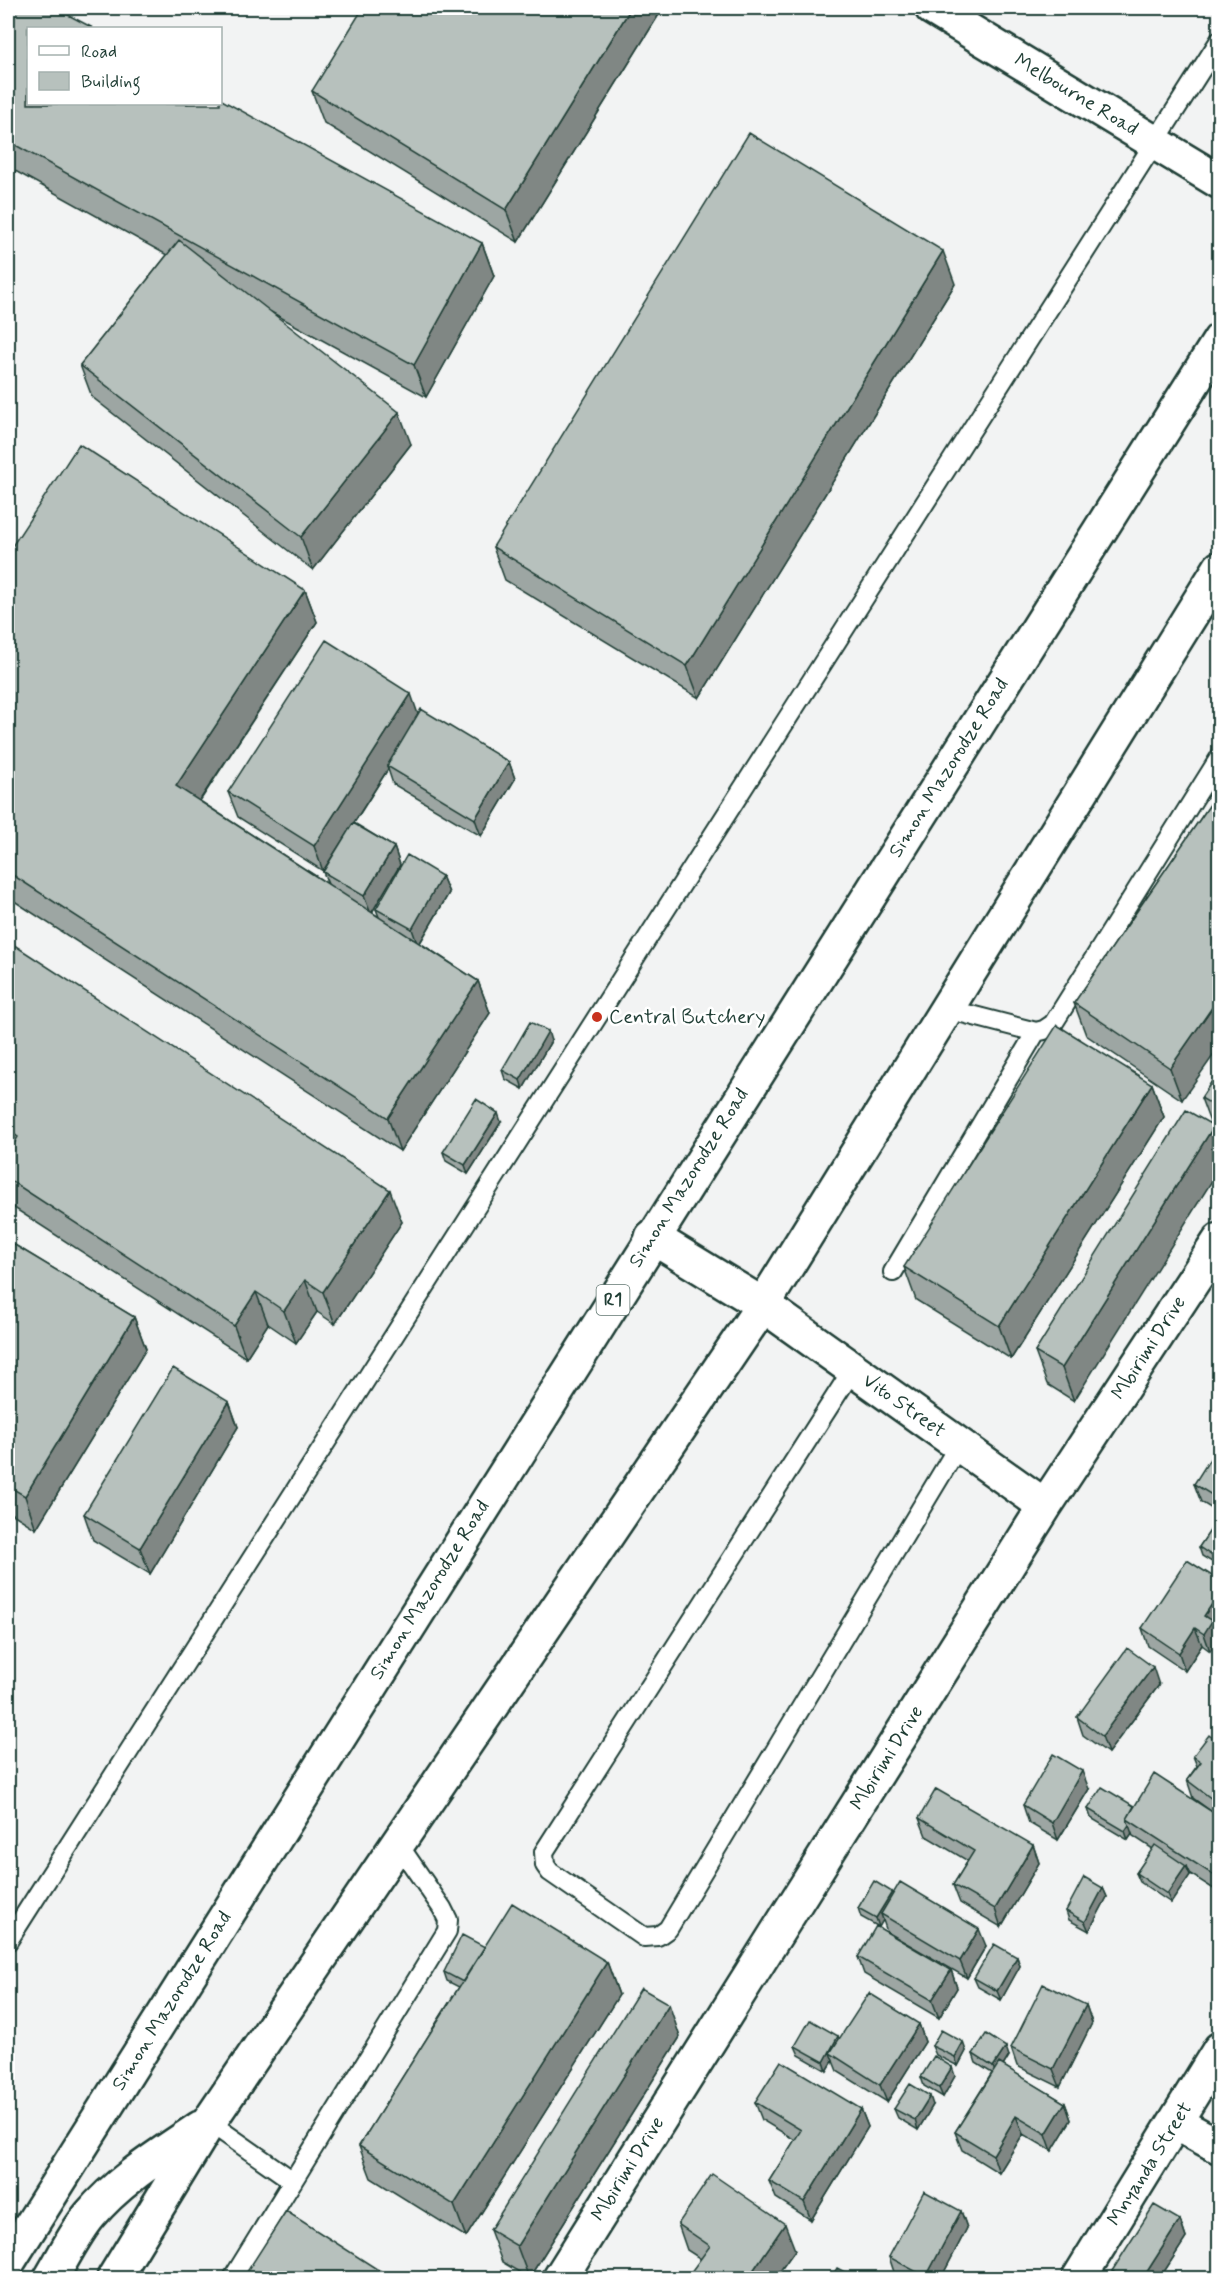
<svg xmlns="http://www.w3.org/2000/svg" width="1227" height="2286" font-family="Mynerve,sans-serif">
<rect width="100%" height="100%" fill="#f2f3f3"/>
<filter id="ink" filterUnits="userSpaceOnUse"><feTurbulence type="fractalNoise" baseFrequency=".0167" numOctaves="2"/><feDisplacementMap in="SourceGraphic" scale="12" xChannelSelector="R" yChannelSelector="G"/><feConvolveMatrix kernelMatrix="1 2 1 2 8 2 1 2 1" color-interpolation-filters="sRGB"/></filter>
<g filter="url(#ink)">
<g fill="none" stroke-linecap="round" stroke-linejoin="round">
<!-- service casing -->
<g stroke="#1f3d34" stroke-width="22">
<path id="service" d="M947,1009L1036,1032L1044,1030L1053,1024L1220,757
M893,1272L1036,1032
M853,1369L544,1852L545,1865L550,1872L644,1937L658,1936L668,1929L959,1445
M8,1941L1220,40
M209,2122L293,2181
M233,2278L447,1931L448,1920L442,1908L398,1844"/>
</g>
<!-- minor casing -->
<g stroke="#1f3d34" stroke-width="38">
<path id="minor" d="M932,8L1220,182
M652,1237L763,1305L1045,1506
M1176,2123L1220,2147
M560,2278L1045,1506L1220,1240
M1079,2278L1220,2049"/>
</g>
<!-- trunk casing -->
<g stroke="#1f3d34" stroke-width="38">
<path id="trunk" d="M8,2262L1220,340
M51,2278C63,2258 75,2233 90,2215C120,2179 162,2154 200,2128
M114,2278L209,2122L763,1305L1220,568"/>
</g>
<!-- service -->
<use href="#service" stroke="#fff" stroke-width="18"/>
<!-- minor -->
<use href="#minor" stroke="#fff" stroke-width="33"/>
<!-- trunk -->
<use href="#trunk" stroke="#fff" stroke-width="33"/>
</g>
<!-- wall -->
<path fill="#9da6a3" stroke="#1f3d34" stroke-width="1.5" d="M663,8L518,242L324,123L312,91Z
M8,19L482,243L494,276L426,397L271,312L411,444L313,570L92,397L80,365L167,255L8,167Z
M955,284L699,698L505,580L493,547Z
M8,549L9,551L305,590L317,622L200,801L328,884L323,872L337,850L323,871L238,817L228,792L418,714L509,762L515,779L481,836L393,784L388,769L354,823L394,847L400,865L372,912L379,917L376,909L442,876L449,893L420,943L478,981L490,1013L400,1151L8,897Z
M1220,790L1182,1100L1086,1035L1074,1003Z
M8,941L402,1222L335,1324L317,1312L296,1343L268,1324L246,1358L8,1204Z
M551,1041L523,1089L505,1079L502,1070Z
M1220,1069V1134L1215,1131L1074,1401L1047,1384L1035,1352L1211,1125L1201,1098Z
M1152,1084L1164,1117L1011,1359L916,1300L904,1267Z
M501,1122L468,1174L446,1161L443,1152Z
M8,1241L134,1317L146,1349L36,1529L8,1511Z
M229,1402L238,1427L150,1574L93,1540L84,1514Z
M1220,1453V1514L1201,1502L1194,1484Z
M1220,1516V1567L1202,1556L1199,1547Z
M1220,1581V1624L1218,1621L1214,1627L1218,1639L1210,1651L1202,1645L1185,1671L1148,1646L1142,1628Z
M1159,1685L1108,1753L1083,1735L1077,1717Z
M1220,1739V1893L1189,1873L1190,1875L1171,1903L1140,1882L1136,1873L1153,1849L1133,1836L1132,1834L1128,1840L1091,1818L1088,1809L1134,1806L1216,1815L1193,1798L1187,1780L1197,1766L1193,1756L1218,1742Z
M1089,1789L1058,1840L1029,1823L1023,1805Z
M919,1818L1033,1845L1039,1863L1001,1927L960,1903L953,1885L968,1861L926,1836Z
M1103,1888L1107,1897L1089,1931L1069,1920L1066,1911Z
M892,1892L893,1894L986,1946L967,1978L887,1932L883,1920L879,1927L861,1917L858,1908Z
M485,1947L607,1962L619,1995L466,2237L371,2178L359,2146L459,1987L447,1981L444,1972Z
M858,1957L951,1970L957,1988L939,2018L864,1974Z
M1017,1957L1020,1966L1001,2000L978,1987L974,1978Z
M1086,2005L1092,2023L1060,2087L1017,2066L1011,2048Z
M919,2024L925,2042L887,2102L837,2071L833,2061L827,2071L799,2055L795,2046L838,2036L839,2039Z
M680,2037L529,2278L502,2262L490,2230Z
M932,2046L966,2051L958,2066L936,2055Z
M973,2054L1009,2056L1003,2066L1065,2103L1071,2120L1052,2151L1023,2134L999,2173L962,2150L955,2132L992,2073L976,2063Z
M955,2076L943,2097L924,2086L921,2077Z
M755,2102L861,2109L868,2127L811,2220L776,2198L769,2181L795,2140L762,2120Z
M933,2105L918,2130L898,2118L894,2109Z
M961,2211L967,2228L941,2278H902L895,2275L889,2257Z
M1180,2220L1186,2238L1160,2278H1115L1112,2271Z
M678,2224L795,2250L775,2278H689L688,2276L701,2259L687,2250Z"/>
<!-- shaded-wall -->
<path fill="#808784" stroke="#1f3d34" stroke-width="1.5" d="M631,8H663L518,242L506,210Z
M482,243L494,276L426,397L414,365Z
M943,251L955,284L699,698L687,666Z
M399,412L411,444L313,570L301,537Z
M305,590L317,622L188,818L176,786Z
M411,694L420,720L387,766L388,769L323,871L314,846Z
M509,762L515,779L481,836L475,819Z
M394,847L400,865L371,914L364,896Z
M442,876L449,893L418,946L412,929Z
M478,981L490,1013L400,1151L388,1118Z
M1220,996V1046L1182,1100L1170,1068Z
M548,1031L551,1041L523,1089L520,1080Z
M1152,1084L1164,1117L1011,1359L999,1326Z
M498,1113L501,1122L468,1174L465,1165Z
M1214,1126L1220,1143V1168L1074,1401L1062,1368Z
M390,1190L402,1222L335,1324L323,1292Z
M305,1280L317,1312L296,1343L284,1311Z
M256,1292L268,1324L246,1358L234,1326Z
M134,1317L146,1349L36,1529L25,1496Z
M229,1402L238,1427L150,1574L140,1548Z
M1220,1592V1616L1216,1614L1218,1621L1214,1627L1218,1639L1210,1651L1204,1634V1616Z
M1195,1628L1202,1645L1185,1671L1179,1653Z
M1153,1667L1159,1685L1108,1753L1102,1736Z
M1082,1771L1089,1789L1058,1840L1052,1823Z
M1129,1825L1132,1834L1128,1840L1125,1831Z
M1033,1845L1039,1863L1001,1927L995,1909Z
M1186,1866L1190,1875L1171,1903L1167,1894Z
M1220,1871V1889L1215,1876Z
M1103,1888L1107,1897L1089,1931L1085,1922Z
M892,1892L895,1901L881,1914L883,1920L879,1927L876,1918Z
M979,1929L986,1946L967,1978L960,1961Z
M1017,1957L1020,1966L1001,2000L997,1991Z
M607,1962L619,1995L466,2237L454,2205Z
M951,1970L957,1988L939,2018L932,2000Z
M669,2004L680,2037L529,2278L517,2246Z
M1086,2005L1092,2023L1060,2087L1053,2069Z
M919,2024L925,2042L887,2102L880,2085Z
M838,2036L842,2045L830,2053L833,2061L827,2071L824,2062Z
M963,2042L966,2051L958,2066L955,2057Z
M1006,2047L1009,2056L997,2076L993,2067Z
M952,2067L955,2076L943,2097L939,2088Z
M930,2096L933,2105L918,2130L915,2120Z
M1065,2103L1071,2120L1052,2151L1046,2134Z
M861,2109L868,2127L811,2220L804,2202Z
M1016,2116L1023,2134L999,2173L993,2155Z
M961,2211L967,2228L941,2278H926V2277Z
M1180,2220L1186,2238L1160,2278H1143Z
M785,2224L795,2250L775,2278H748Z
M380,2271L383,2278H376Z"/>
<!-- building -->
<path fill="#b7c1bd" stroke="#1f3d34" stroke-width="1.5" d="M14,8H55L93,28H28V104H220V99L482,243L414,365L8,141V19Z
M363,8H631L506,210L312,91Z
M749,133L943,251L687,666L493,547Z
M179,240L399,412L301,537L80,365Z
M79,444L305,590L176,786L478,981L388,1118L8,872V549L9,551Z
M326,640L411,694L314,846L228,792Z
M421,709L509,762L475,819L387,766Z
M1220,790V996L1170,1068L1074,1003Z
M353,823L394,847L364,896L323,872Z
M407,855L442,876L412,929L376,909Z
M8,941L390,1190L323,1292L305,1280L284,1311L256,1292L234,1326L8,1179V1154L18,1137L8,1130Z
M530,1022L548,1031L520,1080L502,1070Z
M1057,1025L1152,1084L999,1326L904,1267Z
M1220,1069V1109L1201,1098Z
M476,1099L498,1113L465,1165L443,1152Z
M1186,1110L1214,1126L1062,1368L1035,1352Z
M8,1241L134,1317L25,1496L8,1486Z
M173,1368L229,1402L140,1548L84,1514Z
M1215,1451L1220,1453V1500L1194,1484Z
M1220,1516V1561L1199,1547Z
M1187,1560L1220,1581V1592L1204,1616L1212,1621L1204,1634L1195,1628L1179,1653L1142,1628Z
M1220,1608V1616L1216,1614Z
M1127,1648L1153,1667L1102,1736L1077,1717Z
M1209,1735L1218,1742L1220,1739V1805L1187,1780L1201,1762L1193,1756Z
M1053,1754L1082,1771L1052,1823L1023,1805Z
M1154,1774L1220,1817V1871L1215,1876L1127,1819Z
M1102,1787L1134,1806L1127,1819L1129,1825L1125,1831L1088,1809Z
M936,1789L1033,1845L995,1909L953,1885L974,1851L919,1818Z
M1155,1845L1186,1866L1167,1894L1136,1873Z
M1084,1877L1103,1888L1085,1922L1066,1911Z
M874,1881L892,1892L876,1918L858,1908Z
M900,1882L979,1929L960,1961L881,1914Z
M512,1903L607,1962L454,2205L359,2146Z
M876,1926L951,1970L932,2000L858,1957Z
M462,1935L485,1947L463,1982L444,1972Z
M994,1944L1017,1957L997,1991L974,1978Z
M1043,1984L1086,2005L1053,2069L1011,2048Z
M641,1988L669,2004L517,2246L490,2230Z
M869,1993L919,2024L880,2085L830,2053Z
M810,2020L838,2036L824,2062L795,2046Z
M941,2030L963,2042L955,2057L932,2046Z
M986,2034L1006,2047L993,2067L973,2054Z
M934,2056L952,2067L939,2088L921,2077Z
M781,2061L861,2109L804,2202L769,2181L801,2130L755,2102Z
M999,2063L1065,2103L1046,2134L1016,2116L993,2155L955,2132Z
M910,2084L930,2096L915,2120L894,2109Z
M712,2174L785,2224L748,2278H691L688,2276L710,2246L678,2224Z
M924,2191L961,2211L926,2277L889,2257Z
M1154,2205L1180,2220L1143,2278H1124L1112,2271Z
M286,2211L380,2271L376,2278H243Z
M837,2268L856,2278H831Z"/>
</g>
<!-- markers -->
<circle fill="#c8321e" stroke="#fff" stroke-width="2" cx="597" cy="1017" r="6"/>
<g text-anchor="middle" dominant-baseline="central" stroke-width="5" stroke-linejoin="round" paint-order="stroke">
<!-- shield labels -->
<rect fill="#fff" stroke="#627771" stroke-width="1.5" x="596.5" y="1285" width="33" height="30" rx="4.5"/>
<g font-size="18" font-weight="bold" fill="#1f3d34">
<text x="613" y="1300">R1</text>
</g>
<!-- street labels -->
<g font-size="20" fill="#1f3d34" stroke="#fff">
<text transform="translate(1076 95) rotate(31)">Melbourne Road</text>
<text transform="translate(949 768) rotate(-58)">Simon Mazorodze Road</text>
<text transform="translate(689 1178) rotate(-58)">Simon Mazorodze Road</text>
<text transform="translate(1149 1348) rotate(-57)">Mbirimi Drive</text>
<text transform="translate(904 1406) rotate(35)">Vito Street</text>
<text transform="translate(430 1590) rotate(-58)">Simon Mazorodze Road</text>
<text transform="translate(887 1758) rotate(-58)">Mbirimi Drive</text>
<text transform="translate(172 2001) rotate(-58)">Simon Mazorodze Road</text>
<text transform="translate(1150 2164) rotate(-58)">Mnyanda Street</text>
<text transform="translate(628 2169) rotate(-58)">Mbirimi Drive</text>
</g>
<!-- poi labels -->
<g font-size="20" fill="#1f3d34" stroke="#fff" text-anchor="start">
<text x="609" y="1017">Central Butchery</text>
</g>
</g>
<!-- margin -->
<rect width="1227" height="2286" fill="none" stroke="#fff" stroke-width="30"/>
<rect x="15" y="15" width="1197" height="2256" fill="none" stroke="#1f3d34" stroke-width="2" filter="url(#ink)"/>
<!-- legend -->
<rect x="27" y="27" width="195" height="78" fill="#ffffff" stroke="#a5b1ae" stroke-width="1.5"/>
<rect x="39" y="46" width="30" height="9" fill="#ffffff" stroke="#a5b1ae" stroke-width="1.5"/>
<text x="81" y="57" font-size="18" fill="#1f3d34">Road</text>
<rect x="39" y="72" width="30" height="18" fill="#b7c1bd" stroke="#a5b1ae" stroke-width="1.5"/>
<text x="81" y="87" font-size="18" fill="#1f3d34">Building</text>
</svg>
